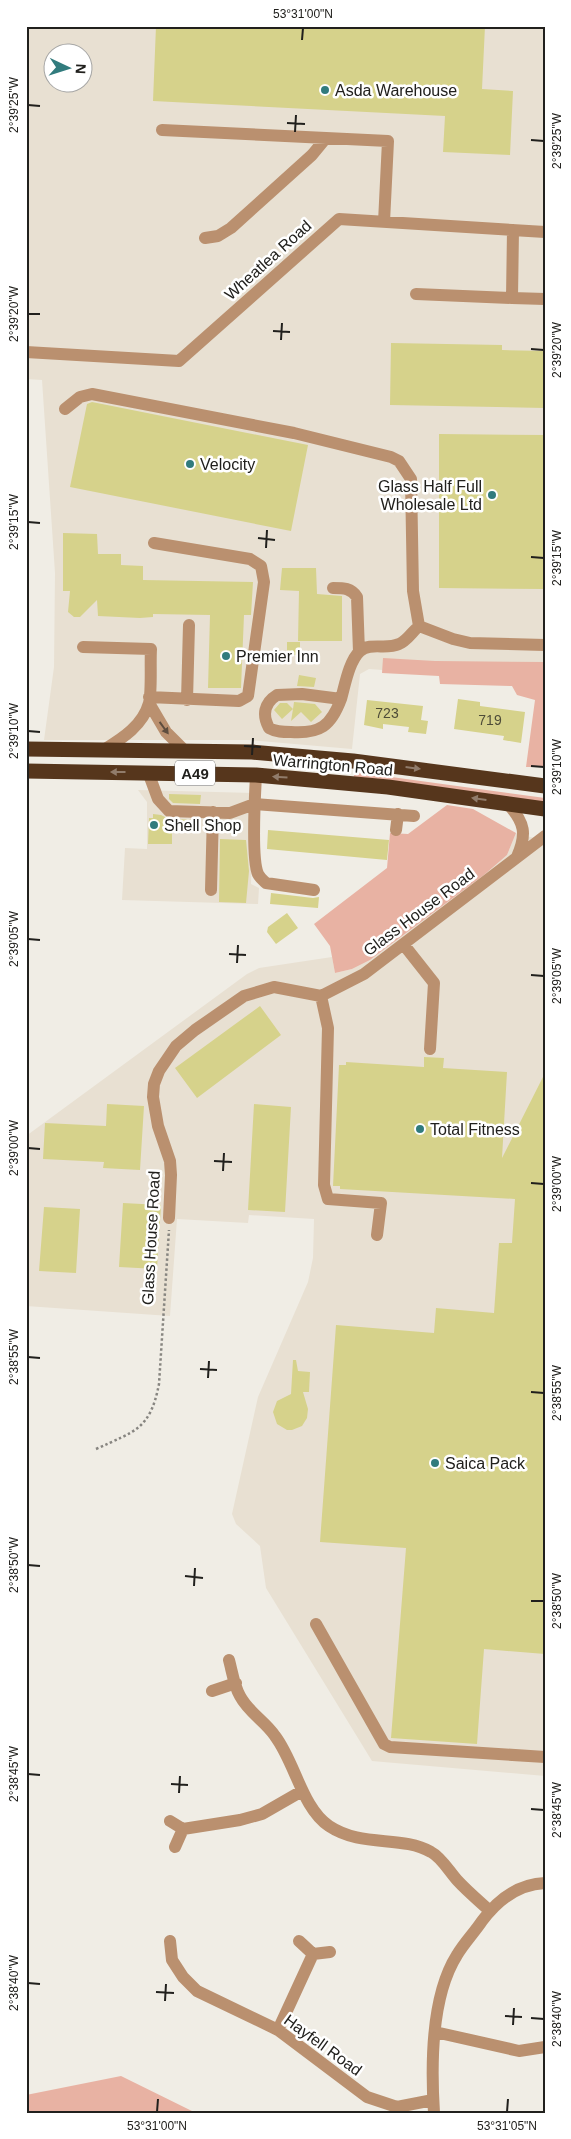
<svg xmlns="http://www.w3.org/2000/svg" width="571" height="2139" font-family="Arial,sans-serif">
<rect width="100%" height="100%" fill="#f0ede5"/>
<!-- built -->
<path fill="#e8e0d2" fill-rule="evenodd" d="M26,26H545V685L436,674L369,669L360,674L352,749L248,740H44L54,667L55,573L42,380L26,379ZM52,52H82V82H52Z
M138,790L254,793L251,884L259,888L258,904L122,900L125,848L147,849V802Z
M516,833L545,841V1776L372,1761L266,1588L260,1546L236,1524L232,1514L258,1397L308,1282L313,1258L314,1219L249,1215L248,1223L177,1219L170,1316L26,1306V1136L247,974L259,968L332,957L335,973L352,969L370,960L484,875L507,855Z"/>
<!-- green -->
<path fill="#e8b2a3" d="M383,658L435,661L545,662V767H526L535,700L517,695L512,686L440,684L439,676L382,673Z
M355,772L545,798V806L353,779Z
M447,805L473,809L516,833L507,855L484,875L370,960L352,969L335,973L330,946L314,924L387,868L390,833L408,834Z
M121,2076L196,2113H26V2095Z"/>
<!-- building -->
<path fill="#d6d28b" d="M156,26H485L482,89L513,91L510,155L443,152L445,116L153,101Z
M391,343L502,345V350L545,351V408L390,405Z
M92,402L308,445L291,531L70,487L87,404Z
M439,434L545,435L544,589L439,588Z
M63,533L97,534L98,554H121V565L143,566V580L253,582L251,615H244L241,688H208L210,615L153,614V617L140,618L98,616L97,600L80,617H74L68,612L70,591H63Z
M282,568H316L317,594L342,596V641H298L299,591L280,590Z
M287,642H300V655H287Z
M299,675L316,678L314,687L297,686Z
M458,699L480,702V706L525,712L521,743L503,740L504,736L454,729Z
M367,700L423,706L421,720L428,721L426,734L408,732L409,727L383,724V729L364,725Z
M294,702L315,704L322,712L311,722L301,712L291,721L293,709L282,719L274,710L280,703H287L293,709Z
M169,794L201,795L200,804L173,803L169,799Z
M153,814L161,815L169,819L200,820V827L172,826V844H148L149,818H153Z
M268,830L389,840L387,860L267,849Z
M220,839L246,840L249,871L246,903L219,902Z
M271,893L313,898L319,897L318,908L270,904Z
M287,913L298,928L276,944L267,932L268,927Z
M260,1006L281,1035L197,1098L175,1068Z
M424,1057L444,1058L443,1068L507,1072L502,1158L545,1073V1654L484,1649L477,1744L391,1738L406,1548L320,1542L336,1325L434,1333L436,1308L494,1313L499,1243H512L515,1199L340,1189V1186H333L339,1065H346V1062L424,1067Z
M107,1104L144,1106L140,1170L103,1168L104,1162L43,1159L45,1123L106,1126Z
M254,1104L291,1107L285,1212L248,1210Z
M123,1203L161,1205L157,1269L119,1267Z
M44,1207L80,1209L76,1273L39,1271Z
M293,1360H296L298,1371L310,1372L309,1392H303L308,1409L307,1418L302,1426L292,1430H287L277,1424L273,1412L277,1401L291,1394Z"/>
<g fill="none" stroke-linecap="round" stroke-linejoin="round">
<!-- path -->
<path stroke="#878580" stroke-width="2.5" stroke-dasharray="2.5 2.5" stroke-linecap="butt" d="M96,1449C135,1431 150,1430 159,1384L169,1230"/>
<!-- minor -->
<path stroke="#ba906f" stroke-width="12" d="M162,130L388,141L384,222
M513,230L512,298L545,299
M205,238L218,236L231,228L312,155L326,138
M416,294L512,298
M26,352L179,361L339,219L545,232
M65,409L80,397L92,394L294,433L391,457L399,461L411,479L413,591L419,626
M333,588C344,588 351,588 357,597L359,652
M419,626L453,639L470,643L545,645
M83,647L151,649C150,663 152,690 149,703C143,725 123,738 105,749
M149,697L239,701L248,696L264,582L261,566L250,559L154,543
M341,699L302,694L277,695C264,703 262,715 269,728C276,732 283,732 291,732C320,734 331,726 341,699C345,685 349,661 360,651C371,642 386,650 399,644C406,642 413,631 419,626
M187,700L189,625
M149,703L166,732L184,750
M148,772L158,799L169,811L230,813L254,804L414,816
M256,775C255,795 251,858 258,874C260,878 263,880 266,883L314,890
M508,804C525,823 527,834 517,857
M396,830L398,814
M211,890L213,812
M404,945L434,983L430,1049
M321,996L328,1028L324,1185L328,1199L381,1203L377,1235
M169,1218L171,1175L170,1161L158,1126L153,1097L154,1084L159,1071L176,1046L195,1030L244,996L274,987L321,996L364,974L545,836
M316,1624L384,1744L390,1747L545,1757
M229,1660C232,1671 234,1686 240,1696C249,1713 265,1721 275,1736C295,1762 302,1808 329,1826C362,1848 401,1835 431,1852C441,1857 449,1871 457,1880C467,1891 479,1901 490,1911
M212,1691L236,1683
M170,1821L183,1829L240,1820L262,1814L302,1791
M175,1847L183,1829
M170,1941L172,1960L183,1977L197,1991L278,2030L367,2097L397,2107L433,2100
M299,1941L313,1954L330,1952
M278,2030L313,1954
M435,2032L519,2051L545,2047
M434,2113C431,2066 431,1996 457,1955C464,1943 474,1933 482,1921C497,1901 518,1884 545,1883"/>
<!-- highway -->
<path stroke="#56361c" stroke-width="15" d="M26,749L252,752L353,761L545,786
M26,771L256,775L388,787L545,809"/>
</g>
<!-- one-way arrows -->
<defs><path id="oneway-solid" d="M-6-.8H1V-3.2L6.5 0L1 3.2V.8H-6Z" transform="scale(1.25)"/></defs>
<use fill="#5e4d3e" href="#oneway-solid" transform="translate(164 728) rotate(54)"/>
<g fill="#917c6b">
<use href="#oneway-solid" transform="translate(413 768) rotate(7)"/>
<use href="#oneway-solid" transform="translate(118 772) rotate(-180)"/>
<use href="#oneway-solid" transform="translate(280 777) rotate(-176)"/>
<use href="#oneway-solid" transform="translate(479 799) rotate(-172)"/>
</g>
<!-- ticks -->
<path fill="none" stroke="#21201d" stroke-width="2" d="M302,40L303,28M28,105L40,106M287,123L305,124M295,132L296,115M531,140L544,141M28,314H40M273,331L290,332M281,340L282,323M531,349L544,350M28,522L40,523M258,538L275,540M266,548L267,530M531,557L544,558M28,731L40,732M244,746L261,747M252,755L253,738M531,766L544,767M28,939L40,940M229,954L246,955M237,963L238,945M531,975L544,976M28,1148L40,1149M214,1161L232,1162M223,1171L224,1153M531,1183L544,1184M28,1357L40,1358M200,1369L217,1370M208,1378L209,1361M531,1392L544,1393M28,1565L40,1566M185,1576L203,1578M194,1586L195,1568M531,1601H544M28,1774L40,1775M171,1784L188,1785M179,1793L180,1776M531,1809L544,1810M28,1983L40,1984M156,1992L174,1993M165,2001L166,1984M505,2016L522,2017M531,2018L544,2019M513,2025L514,2008M157,2112L158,2099M507,2112L508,2099"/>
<!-- markers -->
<g fill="#317b7d" stroke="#fff" stroke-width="2">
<circle cx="325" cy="90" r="5"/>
<circle cx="190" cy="464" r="5"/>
<circle cx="492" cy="495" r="5"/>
<circle cx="226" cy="656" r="5"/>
<circle cx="154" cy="825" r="5"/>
<circle cx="420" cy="1129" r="5"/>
<circle cx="435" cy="1463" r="5"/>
</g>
<g text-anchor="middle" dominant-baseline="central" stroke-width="5" stroke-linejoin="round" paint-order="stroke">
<!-- number labels -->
<g font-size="14" fill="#4e4c38">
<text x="387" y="713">723</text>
<text x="490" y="720">719</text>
</g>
<!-- shield labels -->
<rect fill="#fff" stroke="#646361" stroke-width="1" x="175" y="760.5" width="40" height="25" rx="4"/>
<g font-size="15" font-weight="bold" fill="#21201d">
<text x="195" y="773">A49</text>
</g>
<!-- poi labels -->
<g font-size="16" fill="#21201d" stroke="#fff" text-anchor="start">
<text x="335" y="90">Asda Warehouse</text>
<text x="200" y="464">Velocity</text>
<text x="482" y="486" text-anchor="end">Glass Half Full<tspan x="482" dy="18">Wholesale Ltd</tspan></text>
<text x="236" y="656">Premier Inn</text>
<text x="164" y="825">Shell Shop</text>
<text x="430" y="1129">Total Fitness</text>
<text x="445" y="1463">Saica Pack</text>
</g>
<!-- street labels -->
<g font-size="16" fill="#21201d" stroke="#fff">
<text transform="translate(268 260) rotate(-42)">Wheatlea Road</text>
<text transform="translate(333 765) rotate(5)">Warrington Road</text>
<text transform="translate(419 912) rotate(-37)">Glass House Road</text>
<text transform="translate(151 1238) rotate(-87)">Glass House Road</text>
<text transform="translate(323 2045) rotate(36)">Hayfell Road</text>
</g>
</g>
<!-- border -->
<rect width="571" height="2139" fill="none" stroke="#ffffff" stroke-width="55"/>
<!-- north arrow -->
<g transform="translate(68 68) rotate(94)"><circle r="24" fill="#ffffff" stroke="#a6a6a5"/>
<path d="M0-4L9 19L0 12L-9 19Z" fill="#317b7d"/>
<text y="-8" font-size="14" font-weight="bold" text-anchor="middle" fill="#21201d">N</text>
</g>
<rect x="28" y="28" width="516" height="2084" fill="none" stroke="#21201d" stroke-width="2"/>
<g font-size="12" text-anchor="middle" fill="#21201d">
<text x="303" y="18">53°31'00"N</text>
<text transform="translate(14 105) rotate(-90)" y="4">2°39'25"W</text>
<text transform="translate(557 141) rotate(-90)" y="4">2°39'25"W</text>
<text transform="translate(14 314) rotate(-90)" y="4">2°39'20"W</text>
<text transform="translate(557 350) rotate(-90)" y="4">2°39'20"W</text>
<text transform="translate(14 522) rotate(-90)" y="4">2°39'15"W</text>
<text transform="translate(557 558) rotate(-90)" y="4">2°39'15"W</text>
<text transform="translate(14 731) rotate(-90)" y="4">2°39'10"W</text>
<text transform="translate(557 767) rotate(-90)" y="4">2°39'10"W</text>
<text transform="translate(14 939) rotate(-90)" y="4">2°39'05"W</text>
<text transform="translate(557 976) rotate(-90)" y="4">2°39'05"W</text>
<text transform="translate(14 1148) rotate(-90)" y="4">2°39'00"W</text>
<text transform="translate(557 1184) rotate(-90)" y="4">2°39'00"W</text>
<text transform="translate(14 1357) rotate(-90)" y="4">2°38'55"W</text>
<text transform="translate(557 1393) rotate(-90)" y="4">2°38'55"W</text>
<text transform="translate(14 1565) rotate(-90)" y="4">2°38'50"W</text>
<text transform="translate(557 1601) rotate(-90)" y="4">2°38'50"W</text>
<text transform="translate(14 1774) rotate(-90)" y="4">2°38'45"W</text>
<text transform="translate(557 1810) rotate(-90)" y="4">2°38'45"W</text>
<text transform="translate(14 1983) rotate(-90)" y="4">2°38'40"W</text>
<text transform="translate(557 2019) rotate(-90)" y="4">2°38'40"W</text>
<text x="157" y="2130">53°31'00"N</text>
<text x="507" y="2130">53°31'05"N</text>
</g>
</svg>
